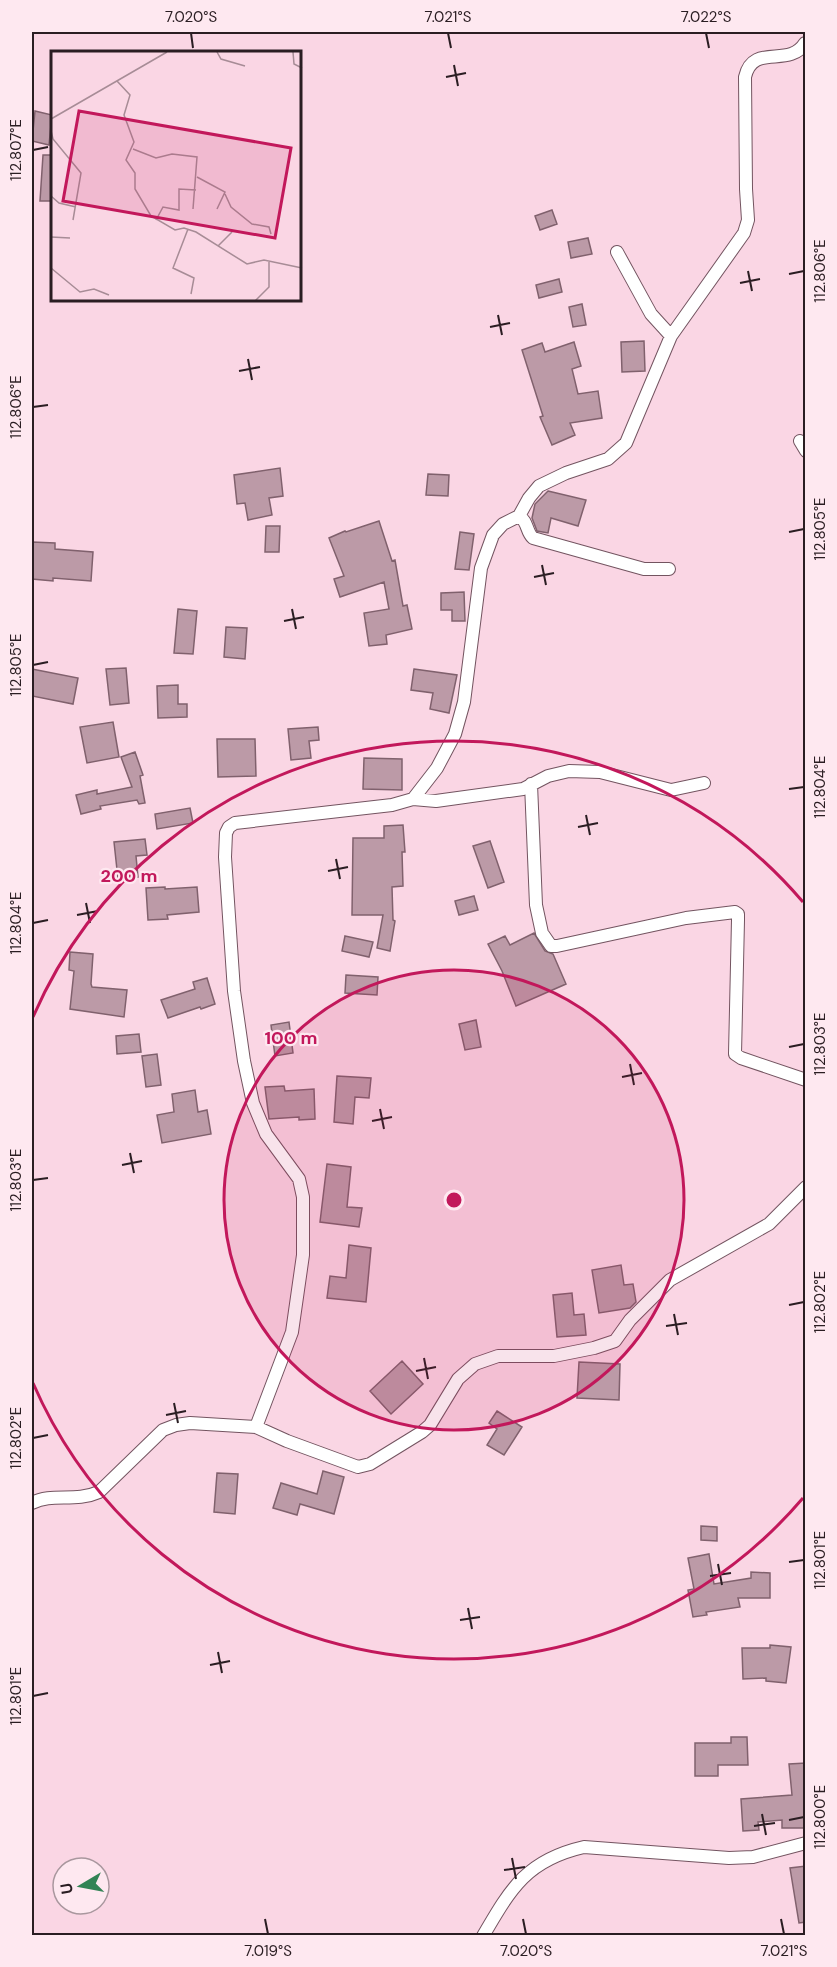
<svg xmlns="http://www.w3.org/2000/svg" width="837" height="1967" font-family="'DM Sans',sans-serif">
<rect width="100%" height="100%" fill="#fad6e4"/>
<!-- building -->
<path fill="#bc9aa7" stroke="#80616d" stroke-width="1.5" d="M35,111L52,115L49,145L32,141Z
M43,155H52V201H40Z
M552,210L557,224L540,230L535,216Z
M588,238L592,254L571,258L568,242Z
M559,279L562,292L539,298L536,285Z
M582,304L586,325L573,327L569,307Z
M644,341L645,371L622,372L621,342Z
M574,342L581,366L572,369L578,394L598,391L602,418L570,423L575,435L552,445L540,417L543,416L522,350L542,343L545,352Z
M280,468L283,496L269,498L272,515L248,520L245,503L237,504L234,475Z
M428,474L449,475L448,496L426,495Z
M548,491L586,500L578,526L551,518L548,533L537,531L532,518L535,504Z
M379,521L392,561L395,560L403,606L407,605L412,629L386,635L387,644L369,646L364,613L389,609L384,582L340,597L334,579L344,576L329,538L345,531L346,532Z
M266,526H280L279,552H265Z
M460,532L474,534L469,570L455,569Z
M32,542L55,543V549L93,552L91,581L53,578V581L32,579Z
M464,592L465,621H452V610H441V593Z
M178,609L197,611L193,654L174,653Z
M226,627L247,628L245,659L224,657Z
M126,668L129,703L110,705L106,669Z
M32,669L78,678L73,704L32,696Z
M414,669L457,675L449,713L430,709L433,693L411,690Z
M178,685V704H187V717L158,718L157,686Z
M113,722L119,757L87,763L80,727Z
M318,727L319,740L309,741L311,758L291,760L288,729Z
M217,739H255L256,776L218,777Z
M135,752L143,775L140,776L145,803L139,804L137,800L100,806L101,809L81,814L76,795L97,790V794L132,787L121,757Z
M364,758L402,759V790L363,789Z
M190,808L193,823L157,829L155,814Z
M403,825L405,852H402L403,886L392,887L393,920L395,921L390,951L377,948L383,915H352L353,838H384V826Z
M145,839L147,855L136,856L138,877L118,879L114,842Z
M490,841L504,882L488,888L473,846Z
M165,887V889L197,887L199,912L167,915L168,919L148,920L146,888Z
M474,896L478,910L459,915L455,901Z
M534,933L545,951L553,954L566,984L516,1006L502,971L488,944L505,936L510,945Z
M345,936L373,942L369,957L342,951Z
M70,952L93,954L91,984L92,987L127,990L124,1017L70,1009L74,971L69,970Z
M346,975L378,977L377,995L345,993Z
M207,978L215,1004L201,1009L200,1007L168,1018L161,1000L195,989L193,982Z
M476,1020L481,1047L465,1050L459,1024Z
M289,1022L293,1053L275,1056L271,1025Z
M139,1034L141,1052L117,1054L116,1036Z
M157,1054L161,1085L146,1087L142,1056Z
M337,1076L371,1078L369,1098L355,1097L353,1124L334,1122Z
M284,1086L285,1091L314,1089L315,1119L299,1120V1117L269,1119L265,1087Z
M195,1090L198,1112L207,1110L211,1134L162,1143L157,1115L174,1112L172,1094Z
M327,1164L351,1167L347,1207L362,1208L359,1227L320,1222Z
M349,1245L371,1248L366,1302L327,1298L330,1276L346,1278Z
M621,1265L624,1285L633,1284L636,1302L630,1308L599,1313L592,1270Z
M572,1293L574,1315L584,1314L586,1335L557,1337L553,1295Z
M402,1361L423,1384L391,1414L370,1391Z
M579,1362L620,1364L619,1400L577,1398Z
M497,1411L522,1427L504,1455L487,1445L497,1429L489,1423Z
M323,1471L344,1477L334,1514L300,1504L297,1515L273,1508L281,1483L317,1494Z
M217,1473L238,1474L235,1514L214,1512Z
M701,1526L717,1527V1541L701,1540Z
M709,1554L714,1584L751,1578V1572L770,1573V1598H738L740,1607L706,1612L707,1615L693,1617L688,1590L694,1589L688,1558Z
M770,1645L791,1647L786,1683L766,1681V1678L743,1679L742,1648H770Z
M731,1737H747L748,1765H718V1776H695V1743H731Z
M806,1763L805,1828H782V1820L758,1822L759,1830L743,1831L741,1799L792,1795L789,1764Z
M806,1866V1922L799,1923L790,1868Z"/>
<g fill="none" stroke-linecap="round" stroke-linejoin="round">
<!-- street casing -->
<g stroke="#735460" stroke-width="14">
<path id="street" d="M617,252L651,314L671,336
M800,441L806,451
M519,516L529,498L539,486L566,473L608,459L626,443L671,336L744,233L748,220L746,189L745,77C753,42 789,69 805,43
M531,784L536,905L542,933L551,946H557L686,918L735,912L738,914V920L735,1054L741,1058L806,1080
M413,799L437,768L455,734L464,702L481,568L493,535L503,524L519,516C528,521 526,532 533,538L644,569H669
M256,1427L292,1332L303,1255V1197L299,1179L266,1134L253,1103L244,1061L234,991L225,857L226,833L229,827L235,823L392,805L413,799L436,801L523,789L548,776L569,771L600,772L671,790L704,783
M32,1503C53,1492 74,1503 99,1492L163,1430L176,1425L190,1423L256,1427L287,1441L358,1467L370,1464L422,1432L430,1425L458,1379L475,1364L498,1356H554L594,1348L615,1341L630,1320L670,1280L769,1224L806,1187
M483,1936C511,1888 527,1860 584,1847L729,1858L753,1857L806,1843"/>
</g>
<!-- street -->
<use href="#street" stroke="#fff" stroke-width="12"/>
</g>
<!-- ticks -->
<path fill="none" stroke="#2a1d22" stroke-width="2" d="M191,33L193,48M448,33L451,48M706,33L709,48M454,65L458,86M446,77L466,73M33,150L48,147M748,271L752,291M789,274L804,271M740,283L760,279M498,315L502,335M490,327L510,323M248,359L252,380M239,371L260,367M33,407L48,405M789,532L804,529M542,565L546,585M534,577L554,573M292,609L296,629M284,621L304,617M33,665L48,662M789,789L804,787M586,815L590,835M578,827L598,823M336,859L340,879M328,871L348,867M86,903L90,923M77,915L98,911M33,923L48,920M789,1047L804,1044M630,1064L634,1085M622,1077L642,1073M380,1109L384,1129M372,1121L392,1117M130,1153L134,1173M122,1165L142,1161M33,1180L48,1178M789,1305L804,1302M674,1314L678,1335M666,1326L687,1323M424,1358L428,1379M416,1371L436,1367M174,1403L178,1423M166,1415L186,1411M33,1438L48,1435M789,1562L804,1560M718,1564L722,1585M710,1576L731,1573M468,1608L472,1629M460,1620L480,1617M218,1652L222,1673M210,1665L230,1661M33,1696L48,1693M762,1814L766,1835M789,1820L804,1817M754,1826L775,1823M512,1858L516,1879M504,1870L525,1867M265,1919L268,1934M523,1919L526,1934M781,1919L784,1934"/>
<!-- distance rings -->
<circle cx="454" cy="1200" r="230" fill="#c2185b" fill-opacity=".12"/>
<g fill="none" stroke="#c2185b" stroke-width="3">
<circle cx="454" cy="1200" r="230"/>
<path d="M803 1498A459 459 0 0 1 33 1383M33 1017A459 459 0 0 1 803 902"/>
</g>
<!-- overview -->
<g transform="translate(51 51)">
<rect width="250" height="250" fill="#fad6e4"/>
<path fill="none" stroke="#a78c96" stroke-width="1.5" d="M166,1L170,8L194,15M242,1L243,13L251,17M66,30L79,44L73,64L83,91L75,109L84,122V138L100,165L124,179L133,177L145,181L196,213L213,209L251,217M0,68L116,1M0,80L2,88L30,122L22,169M82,98L105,107L121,103L146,106L142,158M146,126L174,141L166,158M174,143L180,156L201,173L218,176L220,183M0,145L8,152L25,156M105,169L112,156L128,159V138L145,139M137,178L122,217L143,227L140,243M0,186L19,187M167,195L181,181M0,217L29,241L43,238L58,244M204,250L218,236V211"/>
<path fill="#c2185b" fill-opacity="0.15" stroke="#c2185b" stroke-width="3" d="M28,60L240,97L224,187L12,150Z"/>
<rect width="250" height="250" fill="none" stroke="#2a1d22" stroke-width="3"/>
</g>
<circle cx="454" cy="1200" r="9" fill="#c2185b" stroke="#fee8f0" stroke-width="3"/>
<g font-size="18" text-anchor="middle" font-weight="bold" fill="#c2185b" stroke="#fee8f0" stroke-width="4.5" stroke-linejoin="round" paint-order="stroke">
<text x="129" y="882">200 m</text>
<text x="291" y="1044">100 m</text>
</g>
<!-- border -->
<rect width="837" height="1967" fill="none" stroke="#fee8f0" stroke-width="66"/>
<!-- north arrow -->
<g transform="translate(81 1886) rotate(260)"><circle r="28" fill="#fee8f0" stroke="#a9979e" stroke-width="1.5"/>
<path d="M0-4.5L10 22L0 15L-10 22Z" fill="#328355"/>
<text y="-9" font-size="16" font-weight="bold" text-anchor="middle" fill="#2a1d22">U</text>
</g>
<rect x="33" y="33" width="771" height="1901" fill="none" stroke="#2a1d22" stroke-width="2"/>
<g font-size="15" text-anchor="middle" fill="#2a1d22">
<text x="191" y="22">7.020°S</text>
<text x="448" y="22">7.021°S</text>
<text x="706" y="22">7.022°S</text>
<text transform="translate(16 150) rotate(-90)" y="5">112.807°E</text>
<text transform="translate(820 271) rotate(-90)" y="5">112.806°E</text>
<text transform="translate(16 407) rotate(-90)" y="5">112.806°E</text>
<text transform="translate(820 529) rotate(-90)" y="5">112.805°E</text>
<text transform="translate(16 665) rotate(-90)" y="5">112.805°E</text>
<text transform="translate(820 787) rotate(-90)" y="5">112.804°E</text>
<text transform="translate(16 923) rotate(-90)" y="5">112.804°E</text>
<text transform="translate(820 1044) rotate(-90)" y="5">112.803°E</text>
<text transform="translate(16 1180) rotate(-90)" y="5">112.803°E</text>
<text transform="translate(820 1302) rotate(-90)" y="5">112.802°E</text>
<text transform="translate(16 1438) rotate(-90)" y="5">112.802°E</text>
<text transform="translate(820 1560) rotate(-90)" y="5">112.801°E</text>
<text transform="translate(16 1696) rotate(-90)" y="5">112.801°E</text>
<text transform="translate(820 1817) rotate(-90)" y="5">112.800°E</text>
<text x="268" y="1956">7.019°S</text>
<text x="526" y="1956">7.020°S</text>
<text x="784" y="1956">7.021°S</text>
</g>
</svg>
